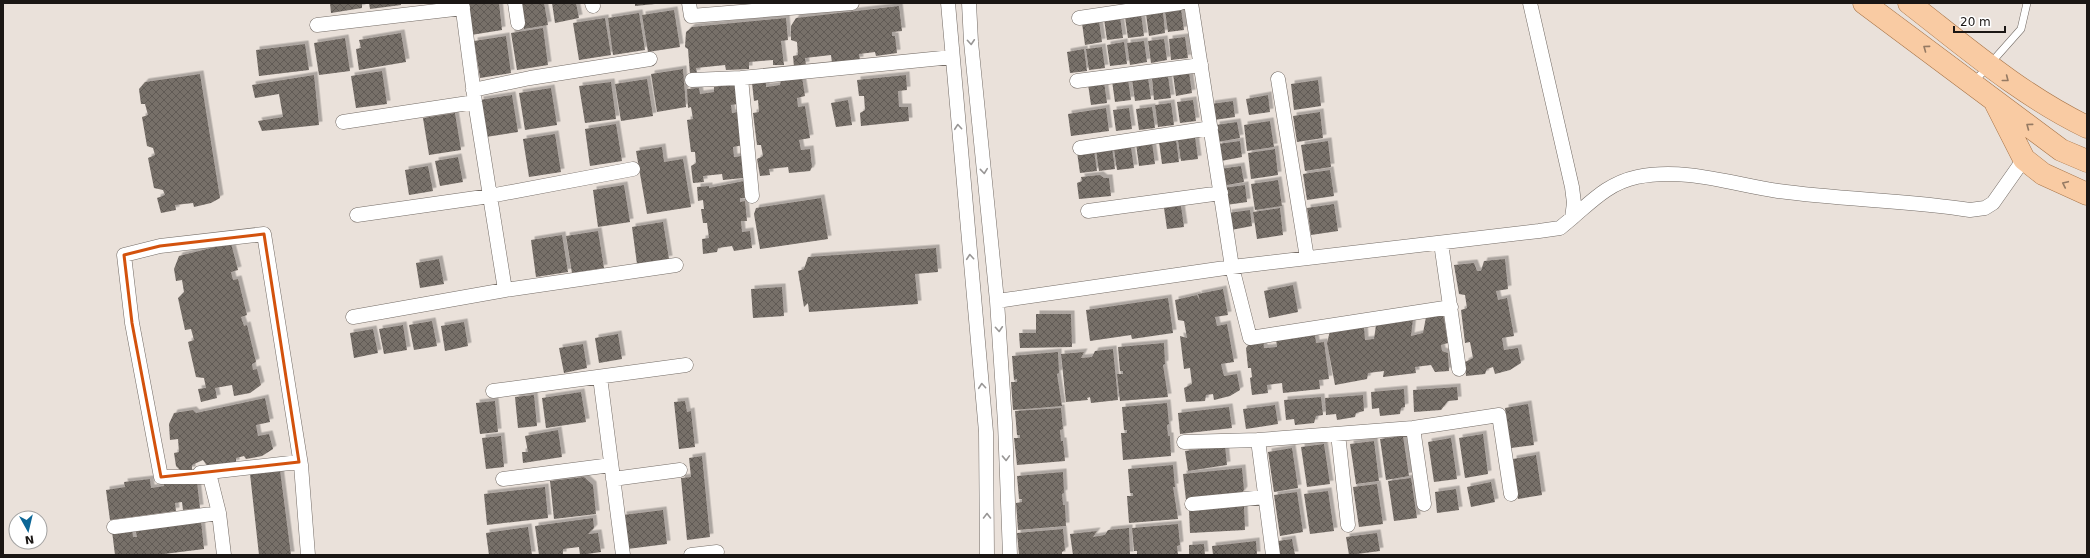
<svg xmlns="http://www.w3.org/2000/svg" width="2090" height="558" font-family="'DejaVu Sans',sans-serif">
<defs>
<pattern id="building-cross-hatch" width="8" height="8" patternUnits="userSpaceOnUse"><rect width="8" height="8" fill="#776f69"/><path d="M0 0l8 8M0 8l8-8" fill="none" stroke="#615a55"/></pattern>
<filter id="shadow"><feDropShadow dx="3.5" dy="-3.5" stdDeviation="0" flood-color="#0004"/></filter>
</defs>
<rect width="100%" height="100%" fill="#eae1da"/>
<!-- building -->
<path fill="url(#building-cross-hatch)" filter="url(#shadow)" d="M330,3H362V8L331,13Z
M369,3H401V5L370,9Z
M466,3H499L502,30L471,35Z
M526,3H544L548,25L524,29L520,4Z
M552,3H576L579,18L555,23Z
M635,3H655V4L635,6Z
M899,6L902,31L892,32V36H895L897,53L876,56L875,52L859,54L860,60L832,63L831,55L805,58L806,65L794,67L793,56L798,55L797,42L791,40V26L796,18Z
M1181,9L1184,30L1168,32L1165,11Z
M674,10L680,47L648,52L642,15Z
M1163,12L1165,33L1149,36L1146,14Z
M639,13L645,50L613,55L608,18Z
M1141,14L1144,36L1128,38L1125,17Z
M1120,17L1123,38L1107,40L1104,19Z
M605,18L611,55L579,60L573,23Z
M786,18L788,40L781,41L784,65H773V60L749,62V69L726,70L725,65L696,68L697,73L690,74L688,49L685,47L686,32L692,27Z
M1099,21L1102,42L1085,45L1082,23Z
M543,28L548,65L517,70L511,33Z
M401,33L406,62L359,70L356,49L361,48L359,40Z
M506,36L511,73L480,78L474,41Z
M1185,37L1188,58L1171,60L1169,39Z
M345,38L350,71L319,75L314,43Z
M1164,39L1167,60L1151,63L1148,41Z
M1144,41L1147,62L1130,65L1127,43Z
M1124,42L1127,64L1110,66L1107,45Z
M305,44L309,70L259,76L256,50Z
M1102,47L1105,68L1089,70L1086,49Z
M1084,49L1087,71L1070,73L1067,52Z
M683,69L686,107L657,112L651,74Z
M382,71L387,104L356,108L351,76Z
M1189,72L1192,93L1176,96L1173,74Z
M200,74L220,198L211,203L194,207L193,203L175,205L176,210L161,213L157,198L165,195L163,190L154,188L148,158L155,155L153,148L147,146L142,117L148,115L145,104H141L139,89L145,82Z
M314,75L319,125L262,131L258,121L283,117L279,94L255,98L252,85Z
M906,75L907,90L898,91L899,107H908L909,121L861,126L860,113L865,110L864,96H859L857,80Z
M1168,76L1171,98L1154,100L1152,78Z
M802,77L805,96L797,98L798,107L805,106L810,138L799,140L801,150L810,149L812,167L810,171L789,173L788,167L769,169L770,175L760,176L757,159L763,156L761,145H757L753,113L759,112L758,100L754,101L752,83L766,81V87L780,85L781,80Z
M1148,78L1151,99L1135,101L1132,80Z
M647,79L653,116L621,121L615,84Z
M1128,79L1131,100L1115,102L1112,81Z
M1318,80L1321,106L1294,110L1291,84Z
M611,82L616,119L585,123L579,86Z
M1104,82L1107,103L1091,105L1088,84Z
M735,84L738,104L731,105L732,113L739,112L744,145L733,147L734,157L743,156V178L723,180L722,174L703,176L704,182L693,183L691,166L696,163L695,152H691L687,120L693,119L691,107L688,108L687,89L699,88L700,94L714,92V87Z
M551,88L557,125L525,130L519,93Z
M512,95L518,132L486,137L480,100Z
M1268,95L1270,112L1249,115L1246,99Z
M848,100L852,125L836,127L831,103Z
M1193,100L1196,121L1180,123L1177,102Z
M1233,101L1235,117L1214,120L1211,104Z
M1171,103L1174,125L1158,127L1155,105Z
M1152,107L1155,128L1139,130L1136,109Z
M1106,108L1109,131L1071,136L1068,114Z
M1129,108L1132,129L1116,131L1113,110Z
M1320,112L1323,138L1297,142L1293,116Z
M455,113L461,150L429,155L423,118Z
M1270,121L1274,147L1247,151L1244,125Z
M1237,122L1240,138L1218,142L1216,125Z
M616,124L622,161L590,166L585,129Z
M555,134L561,172L529,177L523,139Z
M1195,137L1198,159L1181,161L1178,140Z
M1176,140L1179,162L1162,164L1159,142Z
M1240,141L1242,157L1221,161L1218,144Z
M1328,141L1331,167L1305,171L1301,145Z
M1152,142L1155,164L1139,166L1136,144Z
M662,147L664,162L683,159L691,207L647,214L636,151Z
M1131,147L1134,168L1117,170L1114,149Z
M1112,148L1115,169L1099,171L1096,150Z
M1275,149L1278,175L1251,179L1248,153Z
M1094,150L1097,171L1080,173L1077,152Z
M458,157L463,182L440,186L435,161Z
M428,166L433,191L409,195L405,170Z
M1241,166L1244,182L1222,186L1220,169Z
M1330,170L1334,196L1307,200L1303,174Z
M1100,175L1104,178H1109L1111,196L1079,199L1077,183L1082,181L1081,177Z
M1278,180L1282,206L1255,210L1251,184Z
M744,181L745,198H740V202L745,201L747,221H741L742,232L750,231L752,248L734,251L732,246L718,248L717,252L703,254L702,239L709,238L707,223H703L701,209H704L703,200L698,201L697,187L709,186V188Z
M624,185L630,222L598,227L593,190Z
M1245,185L1247,202L1226,205L1223,188Z
M821,198L828,239L760,249L754,214L756,208Z
M1334,204L1338,231L1311,235L1307,208Z
M1181,206L1184,227L1167,229L1164,208Z
M1280,208L1283,235L1257,239L1253,212Z
M1250,210L1252,226L1231,230L1228,213Z
M663,222L669,259L637,264L632,227Z
M598,231L604,268L572,273L566,236Z
M562,235L568,272L536,277L531,240Z
M231,243L238,270L231,272L233,280L238,279L247,315L241,317L244,326L247,325L256,362L252,364L253,370L257,369L261,385L250,393L234,396L232,385L215,388L217,398L201,402L198,389L206,388L204,378L196,377L188,342L194,340L191,329L185,330L178,298L184,292L182,280L176,281L174,269L179,256Z
M936,248L938,272L915,274L918,304L809,312L808,303L804,307L798,271L804,269L808,257Z
M439,259L444,284L420,288L416,263Z
M1505,259L1508,289L1496,291L1498,300L1507,298L1514,336L1502,338L1504,350L1518,348L1521,363L1510,370L1495,374L1493,367L1487,369L1485,374L1466,376L1465,362L1473,358L1470,342L1465,343L1461,310L1467,308L1465,295L1459,294L1454,265L1474,263L1477,271H1481L1484,261Z
M1293,285L1298,312L1269,318L1264,291Z
M782,287L784,316L753,318L751,289Z
M1223,289L1228,315L1215,317L1217,326L1227,324L1234,362L1221,364L1224,376L1237,374L1240,390L1230,396L1214,400L1213,394L1206,395L1205,401L1186,402L1184,388L1192,384L1190,368L1184,369L1180,336L1187,338L1184,321L1178,320L1175,300L1197,295L1200,301L1198,294Z
M1168,298L1173,333L1132,339L1131,335L1090,341L1086,310Z
M1036,314H1071L1072,347L1020,348L1019,333H1036Z
M1443,314L1448,343L1441,345L1442,351L1448,353L1449,371L1435,372L1431,365L1415,367L1416,373L1383,377L1384,371L1368,373L1367,379L1335,385L1327,343L1330,331L1364,327L1365,340L1374,339L1376,325L1413,319L1411,336L1423,333L1426,317Z
M432,321L437,346L414,350L409,325Z
M464,322L468,346L445,351L441,326Z
M403,325L407,350L384,354L379,329Z
M373,329L378,353L354,358L350,333Z
M618,334L622,359L599,363L595,338Z
M1315,335L1316,343L1324,342L1329,379L1319,380L1320,389L1283,393L1282,383L1267,385L1268,393L1252,395L1250,378L1252,377L1251,368H1248L1246,348L1251,341L1263,339L1264,348L1277,347L1276,339Z
M1164,343L1165,364L1163,365L1168,397L1120,401L1117,374H1123V371H1120L1118,347Z
M583,344L587,368L564,373L559,348Z
M1113,349L1118,400L1091,403L1090,397L1087,398L1088,400L1066,402L1061,354L1084,352L1081,358L1092,357L1095,351Z
M1058,352L1059,373L1057,374L1062,406L1013,410L1011,382H1017V379L1014,380L1012,356Z
M1457,387L1458,400L1448,401L1441,410L1414,412L1413,390Z
M1404,389L1405,407L1401,408L1400,414L1380,416L1379,408L1372,409L1371,392Z
M581,392L586,422L546,428L542,398Z
M534,395L537,426L518,428L515,397Z
M1363,395L1364,411L1356,413L1355,417L1337,420L1336,414L1326,415L1325,398Z
M1321,397L1323,415L1316,416L1314,423L1295,425L1294,419L1286,420L1284,400Z
M265,398L270,422L256,425L258,436L269,434L273,449L262,456L246,459L244,456L236,458V463L208,467L203,460L192,465V470H180L176,466L174,453L179,452L178,439L170,440L169,424L174,413L193,410L196,413Z
M495,401L498,432L480,434L476,403Z
M685,401L687,412L691,411L695,447L679,449L674,402Z
M1167,403L1169,424L1167,425L1168,436H1170L1171,456L1123,460L1121,433H1127V430H1124L1122,407Z
M1528,404L1534,445L1511,448L1505,408Z
M1275,405L1278,424L1246,429L1243,409Z
M1229,407L1232,428L1180,434L1178,413Z
M1061,408L1063,429L1060,430L1061,441H1063L1065,461L1017,465L1014,438H1020V435H1017L1015,411Z
M558,430L562,457L523,463L522,452H528L525,436Z
M1483,434L1488,474L1465,478L1459,438Z
M501,436L504,467L486,469L482,438Z
M1403,436L1409,476L1386,480L1380,439Z
M1451,438L1457,479L1434,482L1428,442Z
M1374,441L1379,481L1356,484L1350,444Z
M1324,444L1330,484L1307,487L1301,447Z
M1225,446L1227,465L1188,471L1185,451Z
M1292,448L1298,488L1274,492L1268,452Z
M1536,455L1542,495L1518,499L1513,459Z
M702,456L710,537L687,540L681,478L691,477L689,458Z
M1173,465L1175,487H1173L1178,519L1129,523L1127,496H1133V493H1130L1128,469Z
M1242,468L1244,490L1241,494L1186,500L1183,474Z
M280,470L291,555H259L250,474Z
M1063,472L1064,493L1062,494L1063,505H1065L1066,526L1018,530L1016,503L1022,502V499H1019L1017,476Z
M584,477L593,485L596,514L554,519L550,481Z
M1411,478L1417,518L1394,521L1388,481Z
M150,479L151,488L164,486V482H197L200,508L183,510L182,502L175,503L176,511L110,520L106,490L125,487L124,482Z
M1491,482L1495,502L1471,507L1467,487Z
M1377,484L1383,524L1359,527L1353,487Z
M545,487L548,518L487,525L484,494Z
M1456,489L1459,510L1437,513L1435,492Z
M1328,491L1334,531L1310,534L1304,494Z
M1297,492L1303,532L1280,536L1274,495Z
M1244,506L1245,530L1190,533L1189,510Z
M663,510L667,544L627,549L623,515Z
M593,518L594,528L588,534L598,533L601,552L580,555L579,547L563,549V555H539L535,526Z
M201,521L204,549L156,555H115L112,531L132,528L133,537H137L135,528Z
M1178,524L1180,545L1177,546L1178,555H1137V551H1134L1132,528Z
M528,527L532,555H489L486,533Z
M1129,528L1130,555H1073L1070,534L1097,531L1093,537L1105,535L1108,530Z
M1063,529L1065,550L1062,552V555H1019L1017,533Z
M1377,533L1380,551L1349,555L1346,537Z
M1292,539L1295,555H1280L1278,541Z
M1256,541L1257,555H1213L1212,546Z
M1204,544L1205,555H1189V545Z"/>
<g fill="none" stroke-linecap="round" stroke-linejoin="round">
<!-- lane casing -->
<g stroke="#746c66" stroke-width="8">
<path id="lane" d="M1974,82L2021,29L2027,3"/>
</g>
<!-- street casing -->
<g stroke="#746c66" stroke-width="15">
<path id="street" d="M462,3L475,102L505,290
M515,3L518,23
M592,3L593,6
M689,3L691,16L852,3
M948,3L986,432L987,555
M969,3L971,42L997,301L1005,423L1010,555
M1079,18L1180,3
M317,25L463,8
M741,78L752,196
M1278,79L1307,258
M692,80L741,78L952,57
M1077,81L1201,65
M473,90L530,78L650,59
M343,122L475,102
M1080,148L1211,128
M1088,211L1221,193
M357,215L490,196L633,169
M1572,218C1593,200 1609,183 1637,177C1684,167 1732,184 1778,191C1842,200 1907,200 1970,210L1985,208L1993,203L2024,159
M1441,243L1459,369
M997,301L1232,267L1191,3
M1451,307L1250,338L1232,267L1539,231L1560,228L1572,218L1574,203L1572,187L1530,3
M353,317L505,290L676,265
M600,377L623,555
M493,391L686,365
M1413,428L1424,504
M1338,434L1348,525
M1184,442L1258,440
M200,473L299,462
M503,479L611,465
M613,479L680,470
M1192,504L1265,497
M114,527L219,513
M224,555L219,513L210,477H161L132,323L124,255L160,246L264,234L301,465L308,555
M691,555L717,552
M1273,555L1258,440L1413,428L1499,415L1511,494"/>
</g>
<!-- primary casing -->
<g stroke="#a87549" stroke-width="23">
<path id="primary" d="M1864,3L2061,150L2087,161
M1909,3C1967,48 2021,95 2087,127
M1996,104L2024,159L2043,174L2087,194"/>
</g>
<!-- lane -->
<use href="#lane" stroke="#fff" stroke-width="7"/>
<!-- street -->
<use href="#street" stroke="#fff" stroke-width="14"/>
<!-- primary -->
<use href="#primary" stroke="#f9cba3" stroke-width="22"/>
</g>
<!-- one-way arrows -->
<defs><path id="oneway-chevron" d="M-2-3.5L2.5 0L-2 3.5" fill="none" stroke-width="1.6" stroke-linecap="round" stroke-linejoin="round"/></defs>
<g stroke="#989695">
<use href="#oneway-chevron" transform="translate(971 42) rotate(86)"/>
<use href="#oneway-chevron" transform="translate(958 127) rotate(-95)"/>
<use href="#oneway-chevron" transform="translate(984 171) rotate(84)"/>
<use href="#oneway-chevron" transform="translate(970 257) rotate(-95)"/>
<use href="#oneway-chevron" transform="translate(999 329) rotate(86)"/>
<use href="#oneway-chevron" transform="translate(982 386) rotate(-95)"/>
<use href="#oneway-chevron" transform="translate(1006 458) rotate(88)"/>
<use href="#oneway-chevron" transform="translate(987 516) rotate(-90)"/>
</g>
<g stroke="#957a63">
<use href="#oneway-chevron" transform="translate(1926 48) rotate(-144)"/>
<use href="#oneway-chevron" transform="translate(2006 79) rotate(38)"/>
<use href="#oneway-chevron" transform="translate(2029 126) rotate(-143)"/>
<use href="#oneway-chevron" transform="translate(2065 184) rotate(-155)"/>
</g>
<!-- marked area -->
<path fill="none" stroke="#d3520d" stroke-width="3" stroke-linejoin="round" d="M264,234L299,462L161,477L132,323L124,255L160,246Z"/>
<!-- border -->
<rect width="2090" height="558" fill="none" stroke="#1a1614" stroke-width="8"/>
<!-- north arrow -->
<g transform="translate(28 530) rotate(172)"><circle r="19" fill="#ffffff" stroke="#a3a2a1"/>
<path d="M0-3L7 15L0 10L-7 15Z" fill="#0b6696"/>
<text y="-6" font-size="11" font-weight="bold" text-anchor="middle" fill="#1a1614">N</text>
</g>
<!-- scale -->
<path d="M1954 26v6h51v-6" fill="none" stroke="#1a1614" stroke-width="2"/>
<text x="1960" y="26" font-size="12" fill="#1a1614" stroke="#ffffff" stroke-width="3" paint-order="stroke">20 m</text>
</svg>
